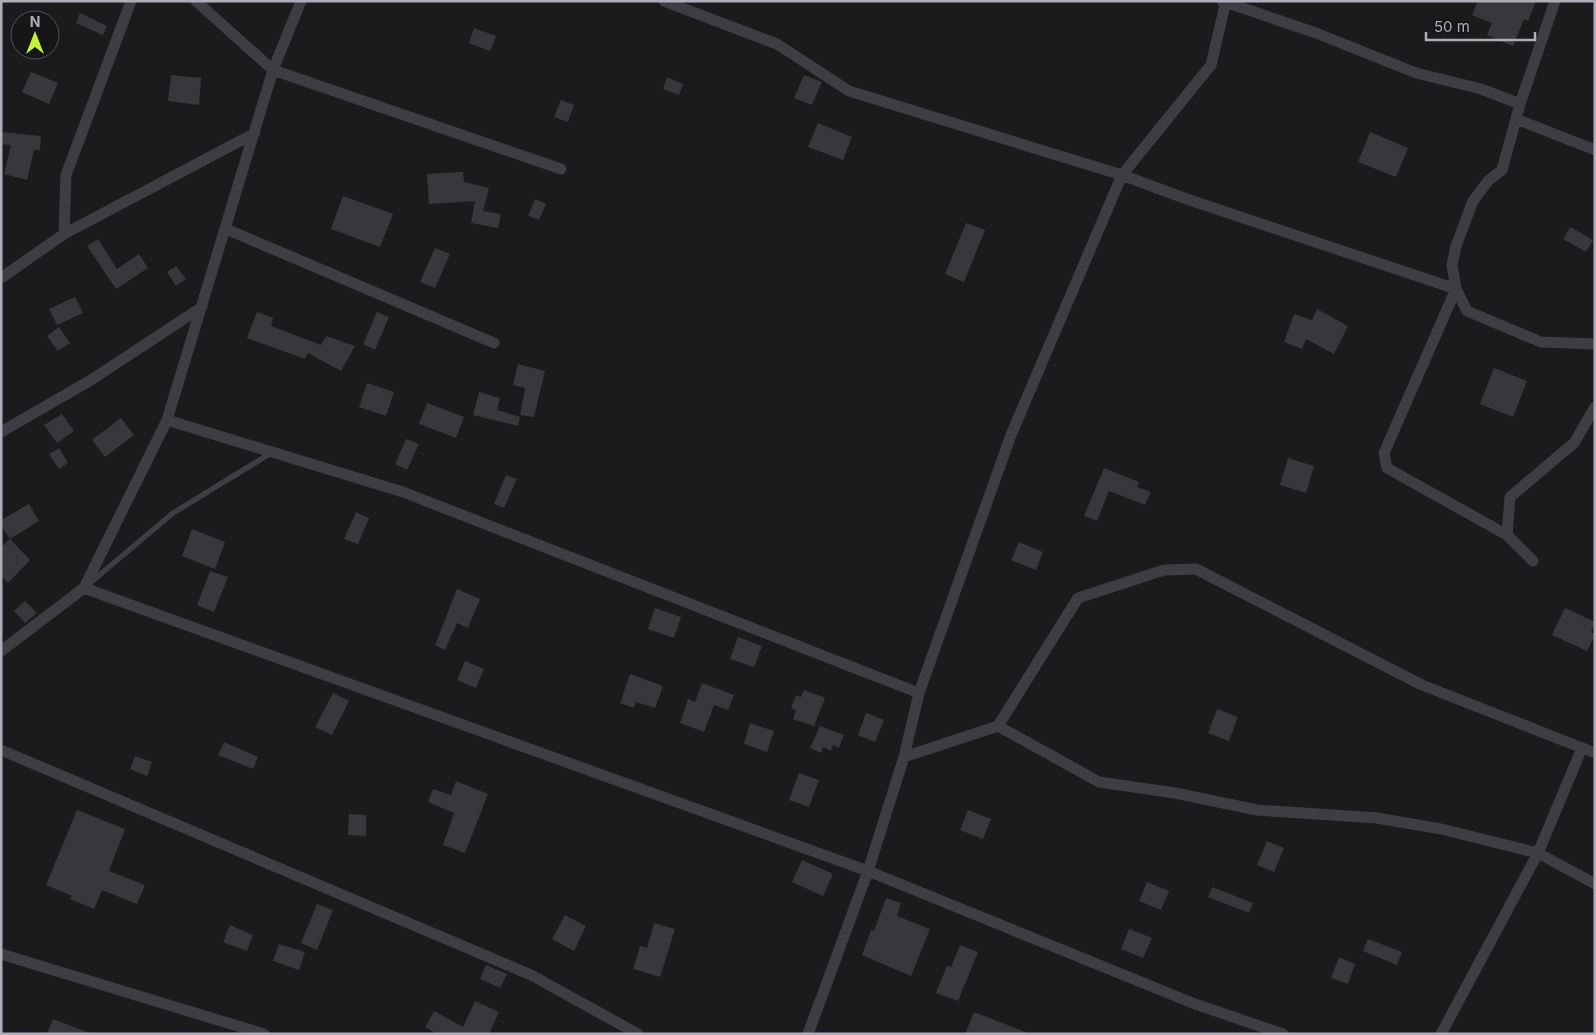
<svg xmlns="http://www.w3.org/2000/svg" width="1596" height="1035" font-family="Inter,sans-serif">
<rect width="100%" height="100%" fill="#1b1a1c"/>
<!-- building -->
<path fill="#39373b" d="M1478,1H1536L1528,21L1524,19L1513,46L1487,35L1492,23L1472,15Z
M80,13L107,26L103,35L76,23Z
M474,28L496,36L490,51L469,43Z
M31,72L58,83L49,104L22,92Z
M171,75L201,78L199,105L168,101Z
M804,75L822,82L812,105L794,98Z
M667,77L683,84L679,95L663,89Z
M561,100L574,105L568,122L554,117Z
M818,123L852,137L843,160L808,147Z
M2,132L41,136L40,150H34L27,180L4,174L11,145L1,144Z
M1370,132L1408,148L1396,177L1358,162Z
M463,172L464,182L489,188L483,211L501,214L498,228L471,223L475,201L429,204L427,174Z
M343,196L393,214L380,247L331,229Z
M535,199L546,204L539,220L528,216Z
M966,223L985,230L964,282L945,274Z
M1570,227L1593,240L1586,252L1563,239Z
M98,239L117,269L139,254L148,268L116,289L87,246Z
M435,248L450,254L435,288L420,282Z
M176,266L186,279L176,286L167,272Z
M75,297L83,313L57,325L49,309Z
M1317,309L1348,326L1334,354L1306,339L1302,349L1284,342L1294,314L1312,320Z
M257,312L273,318L271,326L321,345L326,336L355,346L341,371L308,353L305,359L247,338Z
M377,312L389,317L375,350L363,344Z
M59,327L70,343L58,351L47,336Z
M518,364L545,371L534,417L520,415L525,388L513,385Z
M1494,368L1527,381L1513,417L1480,404Z
M367,383L394,392L386,416L359,407Z
M479,392L500,398L497,410L520,417L518,426L473,415Z
M427,403L464,417L456,438L419,424Z
M62,414L74,431L57,443L44,425Z
M121,418L134,435L105,457L92,440Z
M406,439L419,444L407,470L395,464Z
M59,448L68,463L59,469L49,454Z
M1288,458L1314,466L1306,493L1280,485Z
M1104,468L1139,482L1137,487L1151,492L1145,505L1109,491L1097,521L1084,516Z
M506,475L517,479L504,508L494,504Z
M29,504L39,521L10,539L1,526V520Z
M356,512L369,518L358,544L344,539Z
M192,529L225,542L215,569L182,556Z
M10,539L30,560L8,583L1,576V547Z
M1019,542L1043,552L1036,570L1011,560Z
M210,571L228,577L214,612L197,605Z
M457,589L480,599L468,628L457,623L445,650L435,645Z
M25,601L37,613L25,623L14,611Z
M655,608L681,617L674,638L648,629Z
M1565,608L1595,622L1591,632L1595,635L1587,651L1552,635Z
M738,637L762,646L754,667L730,659Z
M465,661L484,669L476,688L457,680Z
M630,674L663,686L655,708L636,702L634,708L620,703Z
M702,683L734,695L728,710L714,705L704,732L680,723L688,699L695,702Z
M804,690L825,698L814,726L793,719L796,710L791,708L796,695L801,697Z
M333,693L349,701L332,735L315,727Z
M1217,709L1238,717L1229,741L1208,733Z
M866,713L884,720L875,742L858,735Z
M750,723L774,731L767,752L744,744Z
M820,726L844,735L839,748L833,745L831,751L823,747L821,753L810,748Z
M224,742L258,757L253,769L218,755Z
M135,756L152,762L147,776L130,769Z
M799,773L819,780L809,807L789,800Z
M456,781L488,794L465,853L443,845L454,813L428,802L433,789L451,795Z
M77,810L125,829L109,871L145,885L137,904L102,890L94,909L70,899L72,896L46,885Z
M968,810L991,819L983,839L960,830Z
M349,814L366,815V836L348,835Z
M1267,841L1284,848L1274,872L1257,865Z
M802,860L833,874L823,896L792,882Z
M1147,882L1169,891L1161,910L1139,901Z
M1212,887L1253,903L1249,913L1208,897Z
M886,898L901,903L897,916L930,929L911,976L862,955L871,930L874,931Z
M317,904L333,910L317,950L301,943Z
M565,915L586,926L574,951L552,939Z
M654,923L675,929L660,977L633,969L640,946L647,948Z
M230,925L253,935L247,951L223,942Z
M1129,929L1152,938L1143,958L1121,949Z
M1368,939L1402,952L1397,965L1363,951Z
M279,944L305,952L299,970L273,961Z
M960,945L978,952L958,1001L936,993L947,966L951,967Z
M1339,957L1355,964L1348,984L1331,978Z
M486,965L507,974L500,988L480,979Z
M475,1001L499,1012L489,1034H437L425,1027L434,1011L463,1027Z
M974,1012L1028,1033V1034H965Z
M53,1019L90,1033V1034H47Z"/>
<g fill="none" stroke-linecap="round" stroke-linejoin="round">
<!-- lane -->
<path stroke="#3f3d43" stroke-width="5.5" d="M90,583L173,513L271,453"/>
<!-- street -->
<path stroke="#3f3d43" stroke-width="11" d="M196,1L273,70L561,169
M664,1L777,44L849,91L1122,175L1184,198L1456,289L1384,453L1387,468L1507,535
M1222,1L1316,33L1416,73L1481,89L1520,104
M1555,1L1520,104L1502,170L1488,181L1473,201L1456,246L1452,265L1456,289L1467,311L1541,342L1595,344
M1516,119L1595,150
M226,229L494,343
M64,234L66,175L131,1
M1,278L64,234L255,133
M167,420L403,492L919,693
M1,432L91,380L202,307
M1533,561L1507,535L1510,497L1574,443L1595,407
M84,588L868,871L1195,1004L1283,1034
M1,651L84,588L167,420L273,70L301,1
M998,726L1099,782L1175,793L1257,810L1377,818L1441,829L1538,853L1595,884
M1,750L531,975L638,1034
M904,757L998,726L1078,598L1164,570L1196,569L1422,685L1595,753
M1,954L264,1034
M808,1034L868,871L904,757L919,693L1011,435L1122,175L1211,65L1226,1
M1441,1034L1538,853L1582,748"/>
</g>
<!-- border -->
<rect width="1596" height="1035" fill="none" stroke="#b1acbc" stroke-width="5"/>
<!-- north arrow -->
<g transform="translate(35 35)"><circle r="24" fill="#161517" stroke="#545159"/>
<path d="M0-4L9 19L0 12L-9 19Z" fill="#c2f33a"/>
<text y="-8" font-size="14" font-weight="bold" text-anchor="middle" fill="#b1acbc">N</text>
</g>
<!-- scale -->
<path d="M1426 32v8h109v-8" fill="none" stroke="#b1acbc" stroke-width="2.5"/>
<text x="1434" y="32" font-size="15" fill="#b1acbc" stroke="#161517" stroke-width="4" paint-order="stroke">50 m</text>
</svg>
